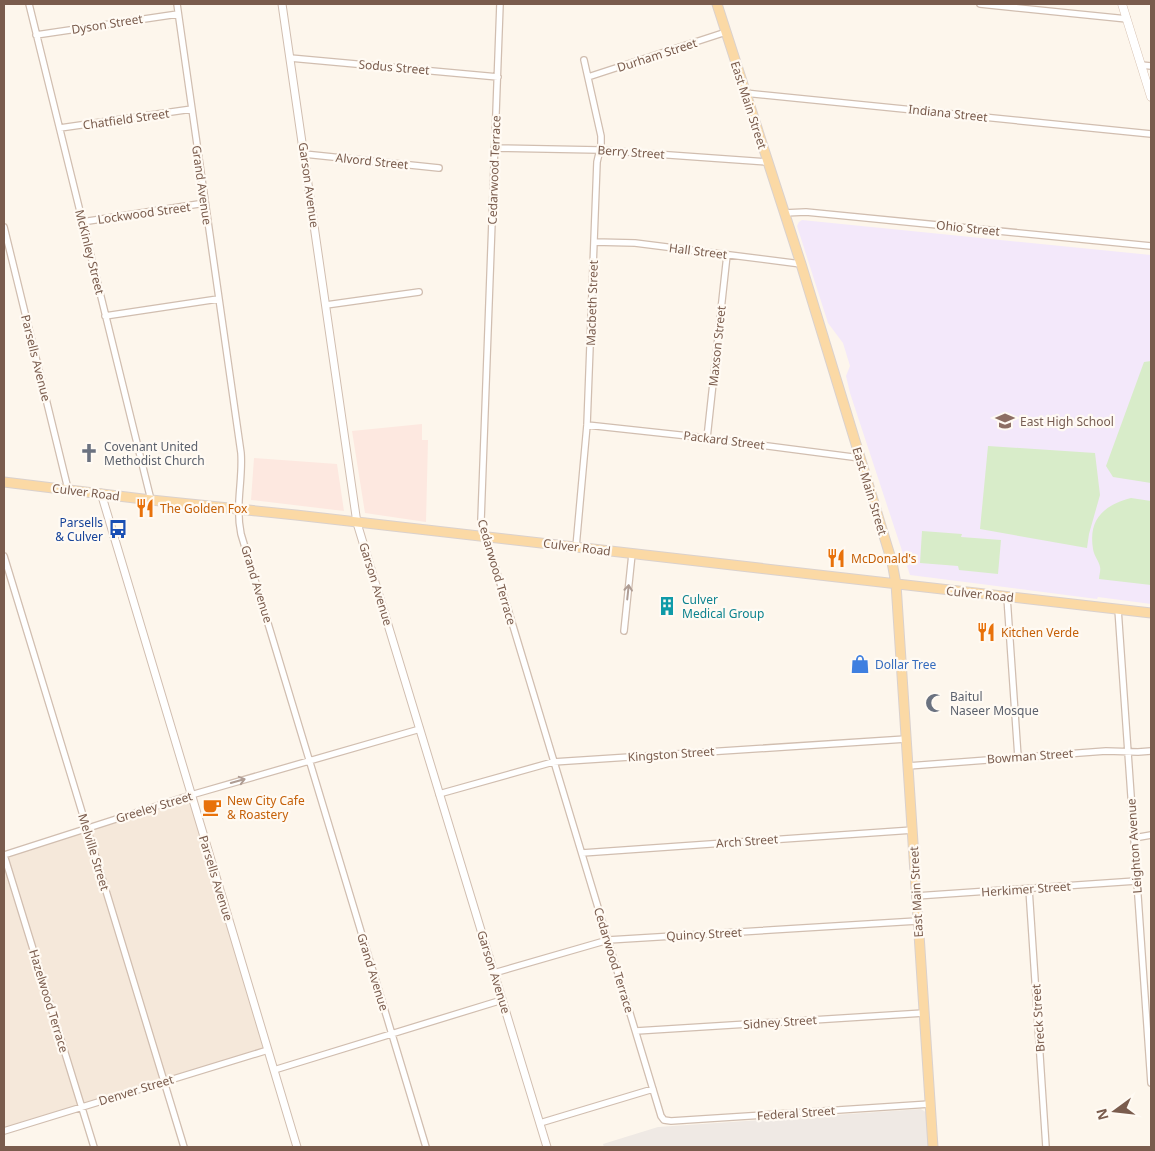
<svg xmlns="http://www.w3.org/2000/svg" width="1155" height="1151" font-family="'Noto Sans',sans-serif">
<rect width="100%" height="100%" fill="#fdf6ec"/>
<!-- residential -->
<path fill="#f5e8da" d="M191,795L268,1050L4,1131V853Z"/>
<!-- commercial -->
<path fill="#fde8e0" d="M422,424V440H428L426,522L365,513L352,431Z
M254,458L337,464L344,511L251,500Z"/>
<!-- industrial -->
<path fill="#efe9e4" d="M921,1109L927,1113L929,1147H604L603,1144L658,1127Z"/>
<!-- education -->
<path fill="#f3e8fa" d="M802,220L1151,255V604L1098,597L1097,599L910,575L850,393L846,376L850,366L843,343L828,323L797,226L799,222Z"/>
<!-- green -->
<path fill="#d8ecc9" d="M1151,361V483L1113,477L1106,466L1144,362Z
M988,446L1095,453L1100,495L1089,534L1087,548L980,529Z
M1131,498L1151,501V585L1099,579C1099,576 1101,570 1100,567C1099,561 1094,556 1093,549C1088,518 1105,505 1131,498Z
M922,531L962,534L961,537L1001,540L998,574L959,570L958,566L920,563Z"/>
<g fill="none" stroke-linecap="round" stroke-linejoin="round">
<!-- minor casing -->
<g stroke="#d1beb0" stroke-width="8">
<path id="minor" d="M29,4L151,500
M177,4L241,453C243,481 235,504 241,534L426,1147
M500,4L481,520L661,1116L664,1120L671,1121L930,1104
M980,4L1127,19
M36,35L178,14
M290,58L498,77
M1141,65L1151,66
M588,77L726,32
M745,93L1151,134
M60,128L192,109
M494,148L599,150L767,162
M304,154L439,168
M784,213L806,212L1151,246
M82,222L205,203
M4,227L68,489
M594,242L635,243L801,264
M326,305L419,292
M105,316L218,299
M587,425L707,438L860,458
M707,438L727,255
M576,547L587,425L597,162L601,145V136L584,60
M4,556L184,1147
M1007,597L1018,757
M1118,609L1151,1083
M624,631L632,554
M908,766L1106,751L1138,752L1151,751
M439,794L553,762L906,739
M1134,838L1151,835
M582,853L913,830
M4,855L191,795L420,729
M4,855L94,1147
M1029,889L1046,1147
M916,896L1136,881
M494,973L608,940L917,921
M636,1031L924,1013
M274,1070L502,1000
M540,1123L653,1089
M4,1131L268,1050"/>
</g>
<!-- tertiary casing -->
<g stroke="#d1beb0" stroke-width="9">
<path id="tertiary" d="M282,4L357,523L547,1147
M101,493L297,1147"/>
</g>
<!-- secondary casing -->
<g stroke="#d6c0b0" stroke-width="9">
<path id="secondary" d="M1122,4L1151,97"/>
</g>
<!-- primary casing -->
<g stroke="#dad1cd" stroke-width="11">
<path id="primary" d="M717,4L801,264L892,562L896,584L933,1147
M4,482L151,500L296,515L1151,613"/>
</g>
<!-- minor -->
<use href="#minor" stroke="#fff" stroke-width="5.5"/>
<!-- tertiary -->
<use href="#tertiary" stroke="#fff" stroke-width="7"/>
<!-- secondary -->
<use href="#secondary" stroke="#fff" stroke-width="8"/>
<!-- primary -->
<use href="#primary" stroke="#fbd9a5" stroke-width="9"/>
</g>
<!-- one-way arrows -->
<defs><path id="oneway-shaft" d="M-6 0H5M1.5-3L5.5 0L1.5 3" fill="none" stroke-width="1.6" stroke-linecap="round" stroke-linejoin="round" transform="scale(1.25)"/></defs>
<g stroke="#af9d94">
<use href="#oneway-shaft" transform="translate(628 592) rotate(-84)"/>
<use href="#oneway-shaft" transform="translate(238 781) rotate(-16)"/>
</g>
<!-- icons -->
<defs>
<g id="school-bare" transform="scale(1.5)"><path d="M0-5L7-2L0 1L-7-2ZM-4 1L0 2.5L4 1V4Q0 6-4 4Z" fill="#8d6e63" stroke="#fffaf3" stroke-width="2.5" paint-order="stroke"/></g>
<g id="church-bare" transform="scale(1.5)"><path d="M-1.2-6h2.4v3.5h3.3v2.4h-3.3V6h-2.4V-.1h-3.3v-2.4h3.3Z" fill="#6b7280" stroke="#fffaf3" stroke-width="2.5" paint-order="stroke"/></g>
<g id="restaurant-bare" transform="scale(1.5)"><path d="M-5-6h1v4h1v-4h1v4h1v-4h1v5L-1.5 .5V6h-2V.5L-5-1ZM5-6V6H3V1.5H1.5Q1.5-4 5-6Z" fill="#e8710a" stroke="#fffaf3" stroke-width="2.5" paint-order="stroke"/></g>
<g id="bus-bare" transform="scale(1.5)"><path d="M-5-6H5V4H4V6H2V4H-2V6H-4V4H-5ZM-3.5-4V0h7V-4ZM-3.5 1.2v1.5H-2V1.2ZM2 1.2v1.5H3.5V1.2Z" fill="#1a4fb4" stroke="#fffaf3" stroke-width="2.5" paint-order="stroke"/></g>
<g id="building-bare" transform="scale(1.5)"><path d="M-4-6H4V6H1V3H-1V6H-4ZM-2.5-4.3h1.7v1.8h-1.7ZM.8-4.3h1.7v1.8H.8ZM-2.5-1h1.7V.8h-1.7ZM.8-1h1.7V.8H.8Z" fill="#0f9aa8" stroke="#fffaf3" stroke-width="2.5" paint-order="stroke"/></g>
<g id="shop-bare" transform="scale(1.5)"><path d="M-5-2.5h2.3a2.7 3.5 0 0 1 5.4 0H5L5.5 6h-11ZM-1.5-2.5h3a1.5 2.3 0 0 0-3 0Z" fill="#3f7fe0" stroke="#fffaf3" stroke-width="2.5" paint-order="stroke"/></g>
<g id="mosque-bare" transform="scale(1.5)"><path d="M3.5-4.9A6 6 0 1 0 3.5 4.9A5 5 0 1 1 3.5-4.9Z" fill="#6b7280" stroke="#fffaf3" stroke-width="2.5" paint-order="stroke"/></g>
<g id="cafe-bare" transform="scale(1.5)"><path d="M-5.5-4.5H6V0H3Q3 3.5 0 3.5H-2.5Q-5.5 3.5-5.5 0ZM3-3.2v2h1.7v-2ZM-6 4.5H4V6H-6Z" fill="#e8710a" stroke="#fffaf3" stroke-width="2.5" paint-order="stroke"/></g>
</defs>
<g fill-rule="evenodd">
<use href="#school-bare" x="1005" y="421"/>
<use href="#church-bare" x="89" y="453"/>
<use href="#restaurant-bare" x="145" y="508"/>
<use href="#bus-bare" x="118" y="529"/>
<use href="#restaurant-bare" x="836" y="558"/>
<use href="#building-bare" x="667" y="606"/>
<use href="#restaurant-bare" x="986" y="632"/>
<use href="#shop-bare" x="860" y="664"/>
<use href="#mosque-bare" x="935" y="703"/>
<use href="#cafe-bare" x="212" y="807"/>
</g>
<g text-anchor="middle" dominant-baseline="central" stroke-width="4.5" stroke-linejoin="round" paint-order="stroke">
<!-- street labels -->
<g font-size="12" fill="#7a5c4d" stroke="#fffaf3">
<text transform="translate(107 24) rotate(-9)">Dyson Street</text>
<text transform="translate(657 55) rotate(-18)">Durham Street</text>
<text transform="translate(394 67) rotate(5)">Sodus Street</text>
<text transform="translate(749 105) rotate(72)">East Main Street</text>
<text transform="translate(948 113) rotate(6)">Indiana Street</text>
<text transform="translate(126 119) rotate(-8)">Chatfield Street</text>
<text transform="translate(631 152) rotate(4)">Berry Street</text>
<text transform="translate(372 161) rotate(6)">Alvord Street</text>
<text transform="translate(494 170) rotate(-88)">Cedarwood Terrace</text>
<text transform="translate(202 185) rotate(82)">Grand Avenue</text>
<text transform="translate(309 185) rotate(82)">Garson Avenue</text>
<text transform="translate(144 213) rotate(-8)">Lockwood Street</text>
<text transform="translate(968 228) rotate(6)">Ohio Street</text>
<text transform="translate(698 251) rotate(7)">Hall Street</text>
<text transform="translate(90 252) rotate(76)">McKinley Street</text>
<text transform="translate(592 303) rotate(-88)">Macbeth Street</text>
<text transform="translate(717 346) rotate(-84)">Maxson Street</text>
<text transform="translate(36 358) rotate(76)">Parsells Avenue</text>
<text transform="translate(724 440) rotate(7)">Packard Street</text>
<text transform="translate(870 491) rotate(73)">East Main Street</text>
<text transform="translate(86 492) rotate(7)">Culver Road</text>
<text transform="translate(577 547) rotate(7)">Culver Road</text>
<text transform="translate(497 572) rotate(74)">Cedarwood Terrace</text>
<text transform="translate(257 584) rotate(73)">Grand Avenue</text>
<text transform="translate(376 584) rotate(73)">Garson Avenue</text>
<text transform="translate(980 594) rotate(6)">Culver Road</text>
<text transform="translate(671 754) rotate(-4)">Kingston Street</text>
<text transform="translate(1030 756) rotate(-4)">Bowman Street</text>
<text transform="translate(154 807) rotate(-17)">Greeley Street</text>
<text transform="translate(747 841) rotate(-4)">Arch Street</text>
<text transform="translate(1134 846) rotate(-94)">Leighton Avenue</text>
<text transform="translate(94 852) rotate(73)">Melville Street</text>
<text transform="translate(216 878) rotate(73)">Parsells Avenue</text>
<text transform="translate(1026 889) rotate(-4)">Herkimer Street</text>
<text transform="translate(916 892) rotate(-93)">East Main Street</text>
<text transform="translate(704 934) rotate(-3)">Quincy Street</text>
<text transform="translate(614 960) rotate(73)">Cedarwood Terrace</text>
<text transform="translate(373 972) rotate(73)">Grand Avenue</text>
<text transform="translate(494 972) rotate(73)">Garson Avenue</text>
<text transform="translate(49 1001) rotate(73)">Hazelwood Terrace</text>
<text transform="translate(1038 1018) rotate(-94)">Breck Street</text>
<text transform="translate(780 1022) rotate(-4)">Sidney Street</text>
<text transform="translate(136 1090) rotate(-17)">Denver Street</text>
<text transform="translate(796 1113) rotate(-4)">Federal Street</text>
</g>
<!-- education labels -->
<g font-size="12" fill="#785e54" stroke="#fffaf3" text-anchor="start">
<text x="1020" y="421">East High School</text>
</g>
<!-- worship labels -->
<g font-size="12" fill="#5b616d" stroke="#fffaf3" text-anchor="start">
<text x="104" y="446">Covenant United<tspan x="104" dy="14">Methodist Church</tspan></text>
<text x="950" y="696">Baitul<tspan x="950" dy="14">Naseer Mosque</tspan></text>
</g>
<!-- food labels -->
<g font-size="12" fill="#c56008" stroke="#fffaf3" text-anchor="start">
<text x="160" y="508">The Golden Fox</text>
<text x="851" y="558">McDonald's</text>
<text x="1001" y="632">Kitchen Verde</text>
<text x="227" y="800">New City Cafe<tspan x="227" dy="14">&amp; Roastery</tspan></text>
</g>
<!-- transit labels -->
<g font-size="12" fill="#164399" stroke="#fffaf3" text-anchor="end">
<text x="103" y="522">Parsells<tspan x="103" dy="14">&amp; Culver</tspan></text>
</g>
<!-- culture labels -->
<g font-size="12" fill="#0d838f" stroke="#fffaf3" text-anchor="start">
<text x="682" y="599">Culver<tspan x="682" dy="14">Medical Group</tspan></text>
</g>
<!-- shop labels -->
<g font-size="12" fill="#366cbe" stroke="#fffaf3" text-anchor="start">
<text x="875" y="664">Dollar Tree</text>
</g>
</g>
<!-- border -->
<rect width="1155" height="1151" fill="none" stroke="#7a5c4d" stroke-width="10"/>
<!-- north arrow -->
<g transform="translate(1115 1111) rotate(255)" stroke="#fffaf3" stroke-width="4" paint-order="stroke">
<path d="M0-4L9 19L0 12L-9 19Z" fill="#7a5c4d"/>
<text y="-8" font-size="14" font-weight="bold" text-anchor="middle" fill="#7a5c4d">N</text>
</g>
</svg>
